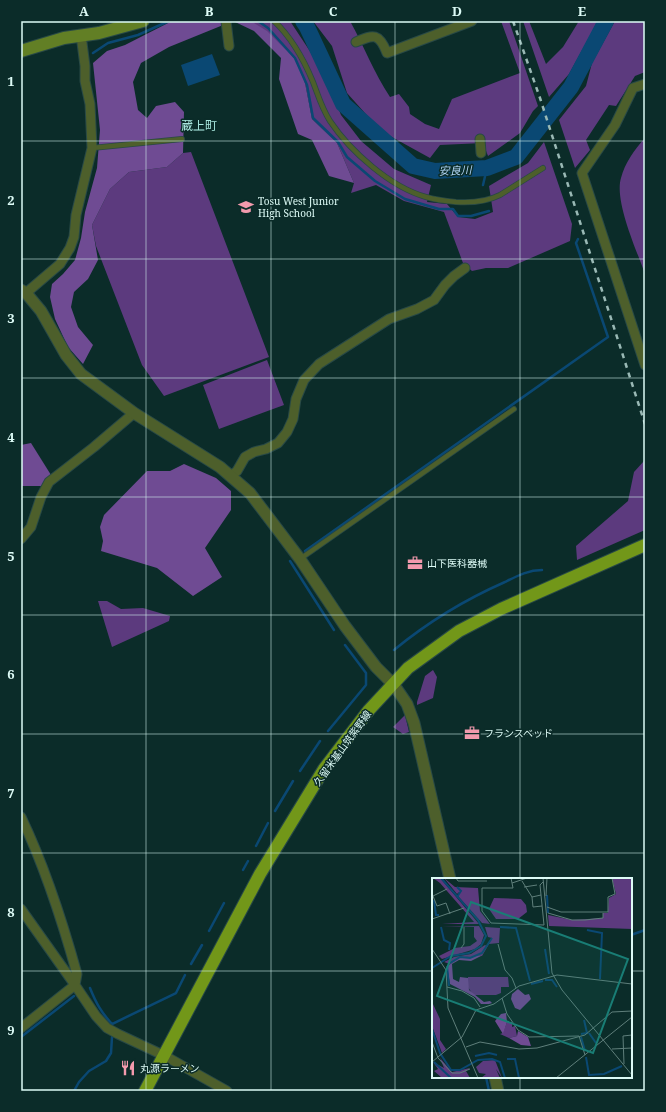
<svg xmlns="http://www.w3.org/2000/svg" width="666" height="1112" font-family="'Noto Serif','Noto Sans JP',serif">
<rect width="100%" height="100%" fill="#0b2c29"/>
<!-- green -->
<path fill="#5c3a7e" d="M251,21H290L323,71L341,115L361,141L394,169L431,185L427,202L447,204L458,217L475,219L493,212L489,186L528,163L544,142L572,224L570,241L508,268H486L472,271L463,263L444,212L404,201L376,185L351,193L354,183L337,143L312,119L305,83Z
M313,21H350C364,46 374,73 390,97L399,94L409,107L410,114L425,124L439,129L452,99L520,73L501,21H509L538,106L533,111L520,133L488,156L483,143L440,145L430,158L381,131L347,93L332,46Z
M523,21H529L546,64L563,47L579,21H598L569,74L549,97Z
M615,21H645V72L635,76L616,106L609,105L586,140L590,150L575,168L559,120L586,86L592,63Z
M645,138V274C637,251 614,201 621,178C625,163 634,150 645,138Z
M191,152L269,357L164,396L142,365L96,246L92,225L110,189L129,172L167,167L183,153Z
M267,360L284,405L219,429L203,385Z
M644,461L645,530L577,560L576,546L628,501L634,472Z
M98,601H107L121,609L143,608L170,616L169,621L112,647Z
M433,670L437,677L433,698L417,705V702L425,676Z
M405,715L409,732L403,734L393,727Z"/>
<!-- forest -->
<path fill="#6f4b93" d="M172,21H251L267,31L295,59L305,83L312,119L337,143L354,183L329,176L312,140L298,134L279,79L281,58L254,31L233,21L169,47L141,63L133,82L138,110L147,118L156,106L175,102L184,112L183,153L167,167L129,172L110,189L92,225L98,260L88,279L74,292L71,307L78,327L93,345L83,364L68,347L55,319L50,297L52,284L63,274L75,260L81,238L85,212L97,168L100,130L93,63L107,51L125,45Z
M31,443L51,475L42,486H21V445Z
M184,464L216,478L231,491V510L205,548L222,577L193,596L157,568L101,551L103,541L100,527L104,515L147,471H170Z"/>
<!-- water -->
<path fill="#0a4873" d="M212,54L220,75L188,86L181,65Z"/>
<g fill="none" stroke-linecap="round" stroke-linejoin="round">
<!-- stream -->
<path stroke="#0a4873" stroke-width="2.5" d="M258,21L268,28L295,58L307,85L313,118L338,142L347,157L375,181L405,199L439,209H453L458,216H471L489,211
M93,53L108,43L138,35L169,21
M483,185L487,168
M305,551L608,337L576,243L578,239
M290,561L334,630
M394,650C428,622 464,600 505,582C517,576 528,570 542,570
M328,731L366,685V673L345,645
M300,771L320,741
M275,811L293,781
M256,846L268,823
M243,870L248,861
M209,931L224,903
M631,935L645,930
M191,964L202,945
M90,988C96,1003 101,1012 112,1024L176,993L185,975
M21,1037L74,996
M486,1077L489,1091
M74,1091L79,1082L89,1071L106,1061L111,1053L112,1037"/>
<!-- river -->
<path stroke="#0a4873" stroke-width="16" d="M303,21L307,27L343,104L413,166L435,171L487,168L516,157L571,87L606,21"/>
<!-- service casing -->
<g stroke="#284946" stroke-width="6">
<path id="service" d="M274,21C291,37 304,60 313,82C318,95 322,109 330,121C350,151 390,187 426,197C436,200 445,201 456,202C471,203 486,202 500,195L543,168
M92,148L182,139
M300,559L514,409"/>
</g>
<!-- minor casing -->
<g stroke="#284946" stroke-width="11">
<path id="minor" d="M226,21L229,46
M356,42C374,34 379,33 387,53L472,21
M645,84L633,88L615,125L582,173L645,365
M480,139L481,153
M26,293L60,264L70,248L74,237L76,215L92,148L90,104L85,81V66L81,35
M231,476L237,471L245,457L254,452L266,449L278,443L287,432L293,419L296,399L304,380L319,364L389,319L417,309L434,300L445,285L454,276L465,268
M21,539L31,527L41,497L49,482L94,447L134,413
M21,817C45,867 62,920 77,974L75,985L21,1028
M21,909L75,985L96,1016L107,1028L118,1034L165,1056L227,1091"/>
</g>
<!-- tertiary casing -->
<g stroke="#284946" stroke-width="13">
<path id="tertiary" d="M21,290L26,293L41,311L66,355L81,374L134,413L220,467L250,493L300,559L345,626L376,667L394,685L407,704L414,723L450,879
M495,1077L498,1091"/>
</g>
<!-- secondary casing -->
<g stroke="#284946" stroke-width="14">
<path id="secondary" d="M21,51L64,38L99,33L143,21"/>
</g>
<!-- primary casing -->
<g stroke="#284946" stroke-width="14">
<path id="primary" d="M145,1091L260,874L324,769L369,710L408,668L459,631L501,609L645,545"/>
</g>
<!-- service -->
<use href="#service" stroke="#4d5f2b" stroke-width="4.5"/>
<!-- minor -->
<use href="#minor" stroke="#4d5f2b" stroke-width="9"/>
<!-- tertiary -->
<use href="#tertiary" stroke="#4d5f2b" stroke-width="11"/>
<!-- secondary -->
<use href="#secondary" stroke="#627f25" stroke-width="12"/>
<!-- primary -->
<use href="#primary" stroke="#729719" stroke-width="12"/>
<!-- rail -->
<path stroke="#9ab9b5" stroke-width="2.5" stroke-dasharray="5 5" stroke-linecap="butt" d="M513,21L540,98L645,424"/>
</g>
<!-- grid -->
<path fill="none" stroke="#ddfbf6" stroke-width="1" stroke-opacity="0.55" d="M146,21V1091M271,21V1091M395,21V1091M520,21V879M21,141H645M21,259H645M21,378H645M21,497H645M21,615H645M21,734H645M21,853H645M21,971H433M631,971H645M520,1077V1091"/>
<!-- icons -->
<defs>
<g id="school-bare" transform="scale(1.2)"><path d="M0-5L7-2L0 1L-7-2ZM-4 1L0 2.5L4 1V4Q0 6-4 4Z" fill="#f29aad" stroke="#0b2c29" stroke-width="2.5" paint-order="stroke"/></g>
<g id="office-bare" transform="scale(1.2)"><path d="M-6-3h4V-5.5h4V-3h4V5H-6ZM-1-4.5V-3h2v-1.5ZM-6 0V1H6V0Z" fill="#f29aad" stroke="#0b2c29" stroke-width="2.5" paint-order="stroke"/></g>
<g id="restaurant-bare" transform="scale(1.2)"><path d="M-5-6h1v4h1v-4h1v4h1v-4h1v5L-1.5 .5V6h-2V.5L-5-1ZM5-6V6H3V1.5H1.5Q1.5-4 5-6Z" fill="#f29aad" stroke="#0b2c29" stroke-width="2.5" paint-order="stroke"/></g>
</defs>
<g fill-rule="evenodd">
<use href="#school-bare" x="246" y="207"/>
<use href="#office-bare" x="415" y="563"/>
<use href="#office-bare" x="472" y="733"/>
<use href="#restaurant-bare" x="128" y="1068"/>
</g>
<g text-anchor="middle" dominant-baseline="central" stroke-width="3" stroke-linejoin="round" paint-order="stroke">
<!-- poi labels -->
<g font-size="10" fill="#ddfbf6" stroke="#0b2c29" text-anchor="start">
<text x="258" y="201">Tosu West Junior<tspan x="258" dy="12">High School</tspan></text>
<text x="427" y="563">山下医科器械</text>
<text x="484" y="733">フランスベッド</text>
<text x="140" y="1068">丸源ラーメン</text>
</g>
<!-- street labels -->
<g font-size="10" fill="#ddfbf6" stroke="#0b2c29">
<text transform="translate(342 748) rotate(-54)">久留米基山筑紫野線</text>
</g>
<!-- water labels -->
<g font-size="11" font-style="italic" fill="#afd3f3" stroke="#0b2c29">
<text transform="translate(455 170) rotate(-2)">安良川</text>
</g>
<!-- quarter labels -->
<g font-size="12" fill="#a8e7de" stroke="#0b2c29">
<text x="199" y="125">蔵上町</text>
</g>
</g>
<!-- overview -->
<g transform="translate(432 878)">
<rect width="200" height="200" fill="#0b2c29"/>
<path d="M1,0H8L47,46H10L42,44L8,5ZM12,0L23,9L46,10L48,33L58,46L50,45L26,18L27,14L25,16ZM180,0H200V51L117,48L116,37L140,42L171,40V35H176L177,20L184,16ZM62,20L89,21L94,27L95,34L86,41H64L57,31ZM47,48L52,57L49,66L43,71L10,81L7,78L23,70L38,68L45,63L42,59V49H10ZM53,49L68,50L67,65L57,66L50,78L32,79L18,86L12,84L22,79L39,76L53,67L55,68L60,60L56,59ZM36,99H76L77,109H69V115L64,117H41L36,109ZM0,124L8,141V162L14,171L10,175L0,148ZM75,144H80V149L83,148L85,158L77,160L68,156L71,155ZM8,180L20,194L38,190L34,193L38,200L9,199L2,193L6,191L1,184L12,190ZM63,182L70,200L64,191L68,200H49L54,196L47,195L44,189L51,183Z" fill="#5c3a7e"/>
<path d="M42,78H49L39,83L27,82L20,86L21,101L27,104L28,99L36,100L37,112L52,124L58,123L60,125L57,126H49L43,119L18,106L15,88L28,80ZM86,111L93,117L97,116L99,121L88,132L83,130L79,121L80,116ZM74,135L75,144L71,156L63,143L69,136ZM86,153L96,159L99,168L89,167L77,160L85,158Z" fill="#6f4b93"/>
<path fill="none" stroke="#0a4873" stroke-width="2" d="M115,17L116,35M25,19L29,13L25,9M2,22L4,37H7M9,49L12,62L18,65L17,72M68,49L84,50L98,103M155,52L170,55L168,101M113,71L117,96M18,85L28,79L38,80L50,75L60,60M15,88L17,108M0,90L19,78L37,75L49,68L54,58L46,42L9,0M113,102H120L125,109M99,106L111,103M0,151L8,175L19,192H28L46,182L60,181L68,184L73,200M157,155L164,165M149,156L155,155L152,142M149,159L153,173M43,178L57,175L65,177M154,179L157,197L172,196L190,188M75,181H83L87,200M2,184L19,200"/>
<path fill="none" stroke="#5f7f7b" stroke-width="1" d="M24,0L26,3H55M79,0L81,10H50V33L59,45L112,47L108,7L111,4M111,0L120,95L130,112L200,197M90,3L100,19M80,5L95,0M92,9L105,7M15,11L1,18L5,28L14,25L18,36M109,17L100,19L101,29L110,28M114,18L115,0M115,29L129,34H176V19L183,16L180,0M116,35L140,42H153L171,40V35M0,41L32,30M66,66L73,92L80,100L84,110M29,70L32,66V49M0,71L14,92L16,130L46,200M15,109L30,113L42,120L48,129M70,120L75,136L86,152L97,159L147,158M147,158L153,177M0,164L6,180M34,169L48,164L87,171L105,170L153,157L180,134L200,133M180,171L200,170M6,180L20,195H28L38,191M0,184L30,159L44,132L62,126L87,108L125,97L200,106M192,186L191,158L200,157M124,200L200,139"/>
<path fill="#197d75" fill-opacity="0.15" stroke="#197d75" stroke-width="2" d="M39,24L196,81L161,175L5,118Z"/>
<rect width="200" height="200" fill="none" stroke="#ddfbf6" stroke-width="2"/>
</g>
<!-- border -->
<rect width="666" height="1112" fill="none" stroke="#0b2c29" stroke-width="44"/>
<rect x="22" y="22" width="622" height="1068" fill="none" stroke="#ddfbf6" stroke-width="1.5"/>
<g font-size="13" text-anchor="middle" font-weight="bold" fill="#ddfbf6">
<text x="84" y="16">A</text>
<text x="209" y="16">B</text>
<text x="333" y="16">C</text>
<text x="457" y="16">D</text>
<text x="582" y="16">E</text>
<text x="11" y="86">1</text>
<text x="11" y="205">2</text>
<text x="11" y="323">3</text>
<text x="11" y="442">4</text>
<text x="11" y="561">5</text>
<text x="11" y="679">6</text>
<text x="11" y="798">7</text>
<text x="11" y="917">8</text>
<text x="11" y="1035">9</text>
</g>
</svg>
